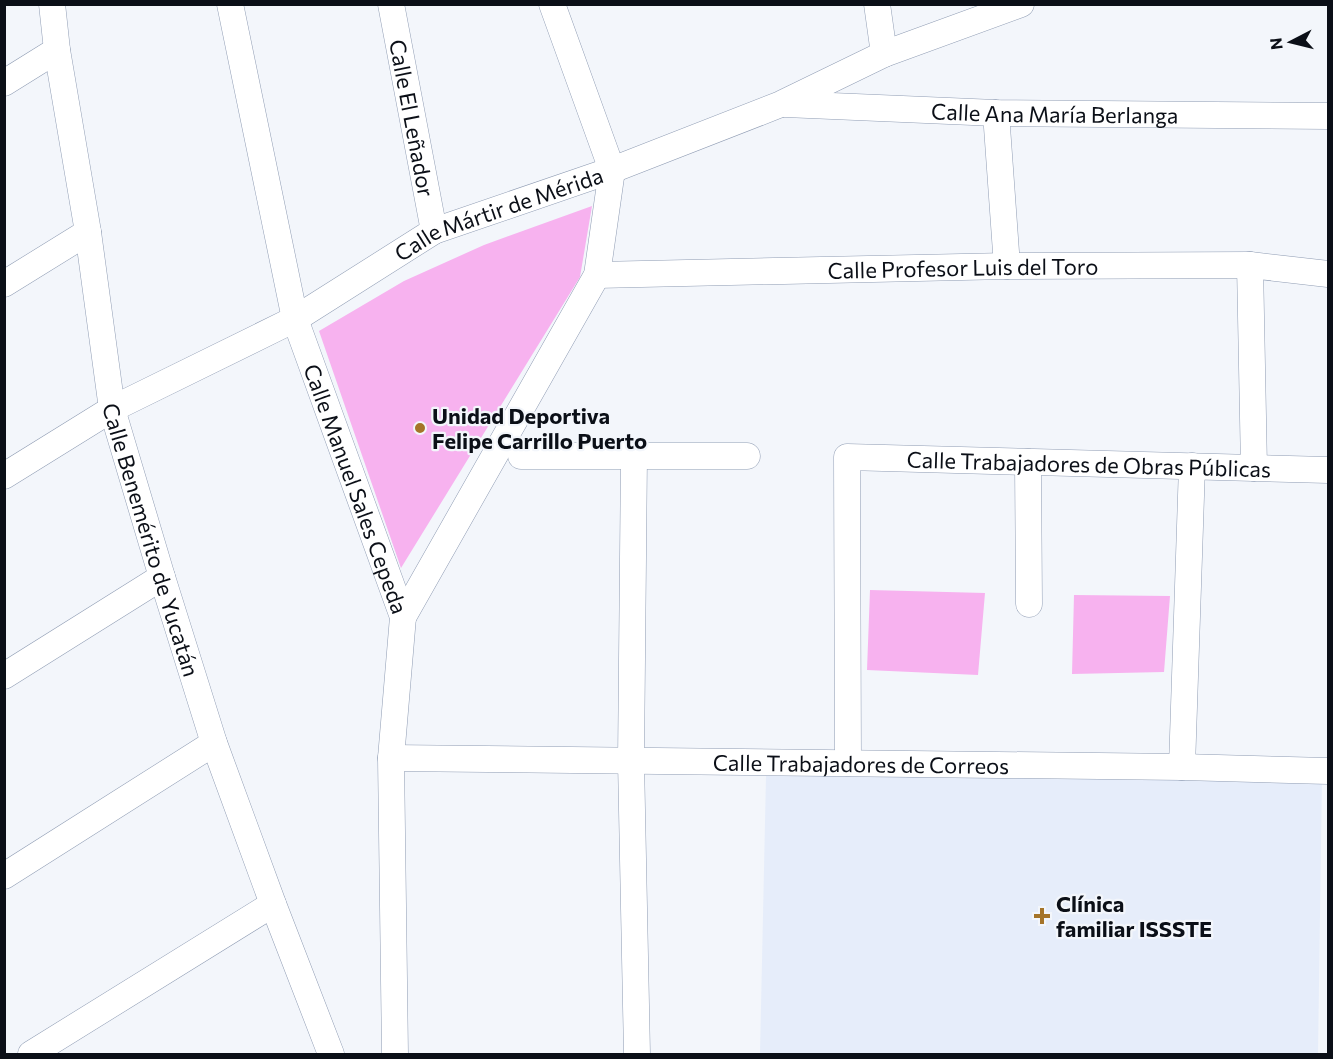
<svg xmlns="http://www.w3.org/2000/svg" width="1333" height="1059" font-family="Commissioner,sans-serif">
<rect width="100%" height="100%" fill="#f3f6fb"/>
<!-- built -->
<path fill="#e6edfa" d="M766,776L1322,777L1318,1054H760Z"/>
<!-- green -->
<path fill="#f7b2ef" d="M592,206L580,277L401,568L319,331L404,281L484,245Z
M870,590L985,593L978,675L867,670Z
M1074,595L1170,596L1164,672L1072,674Z"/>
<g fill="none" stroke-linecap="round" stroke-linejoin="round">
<!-- minor casing -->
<g stroke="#909db4" stroke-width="27">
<g id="minor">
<path id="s1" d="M52,4L57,50L88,232L112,409L162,577L214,743L273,904L331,1054"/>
<path id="s2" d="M230,4L295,319L403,617L391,758L395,1054"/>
<path id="s3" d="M391,4L434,231"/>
<path d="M877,4L884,54"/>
<path d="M4,83L57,50"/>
<path id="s4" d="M785,104L996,113L1328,116"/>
<path d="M996,113L1007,266"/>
<path d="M1250,265L1254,468"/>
<path id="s5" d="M597,275L1007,266L1250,265L1328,274"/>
<path d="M4,284L88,232"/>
<path d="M521,456H747"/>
<path d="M634,456L631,761L637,1054"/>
<path d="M1028,462L1029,604"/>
<path id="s6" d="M4,476L112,409L295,319L434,231L612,170L781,104L884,54L1021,4"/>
<path d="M403,617L597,275L612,170L552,4"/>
<path d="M4,676L162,577"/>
<path id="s7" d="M391,758L1182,767L1328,771"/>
<path id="s8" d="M848,763L847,457L1328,470"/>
<path d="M1182,767L1192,466"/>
<path d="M4,876L214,743"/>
<path d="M31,1054L273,904"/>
</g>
</g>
<!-- minor -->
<use href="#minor" stroke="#fff" stroke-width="26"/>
</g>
<!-- markers -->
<g fill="#a57429" stroke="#f3f6fb" stroke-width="2">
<circle cx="420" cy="428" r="6"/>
<path d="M1039 907h6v6h6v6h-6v6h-6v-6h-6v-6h6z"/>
</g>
<g text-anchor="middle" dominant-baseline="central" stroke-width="4.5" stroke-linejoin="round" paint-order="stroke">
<!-- street labels -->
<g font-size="22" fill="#0b0f17" stroke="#f3f6fb">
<text stroke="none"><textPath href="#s4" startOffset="270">Calle Ana María Berlanga</textPath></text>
<text stroke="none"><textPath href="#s3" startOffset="116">Calle El Leñador</textPath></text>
<text stroke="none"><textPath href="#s6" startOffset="562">Calle Mártir de Mérida</textPath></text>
<text stroke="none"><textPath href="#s5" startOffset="366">Calle Profesor Luis del Toro</textPath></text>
<text stroke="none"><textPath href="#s8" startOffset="548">Calle Trabajadores de Obras Públicas</textPath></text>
<text stroke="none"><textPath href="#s2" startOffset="502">Calle Manuel Sales Cepeda</textPath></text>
<text stroke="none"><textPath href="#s1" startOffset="546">Calle Benemérito de Yucatán</textPath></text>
<text stroke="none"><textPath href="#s7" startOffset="470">Calle Trabajadores de Correos</textPath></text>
</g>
<!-- poi labels -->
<g font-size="22" font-weight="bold" fill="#0b0f17" stroke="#f3f6fb" text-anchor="start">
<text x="432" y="415">Unidad Deportiva<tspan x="432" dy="25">Felipe Carrillo Puerto</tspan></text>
<text x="1056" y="903">Clínica<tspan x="1056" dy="25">familiar ISSSTE</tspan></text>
</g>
</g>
<!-- border -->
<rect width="1333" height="1059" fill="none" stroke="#0b0f17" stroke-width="12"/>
<!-- north arrow -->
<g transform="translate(1291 42) rotate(263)" stroke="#f3f6fb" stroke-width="4.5" paint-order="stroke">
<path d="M0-4.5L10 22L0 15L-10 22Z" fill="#0b0f17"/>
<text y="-9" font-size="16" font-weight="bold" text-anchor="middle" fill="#0b0f17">N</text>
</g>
</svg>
